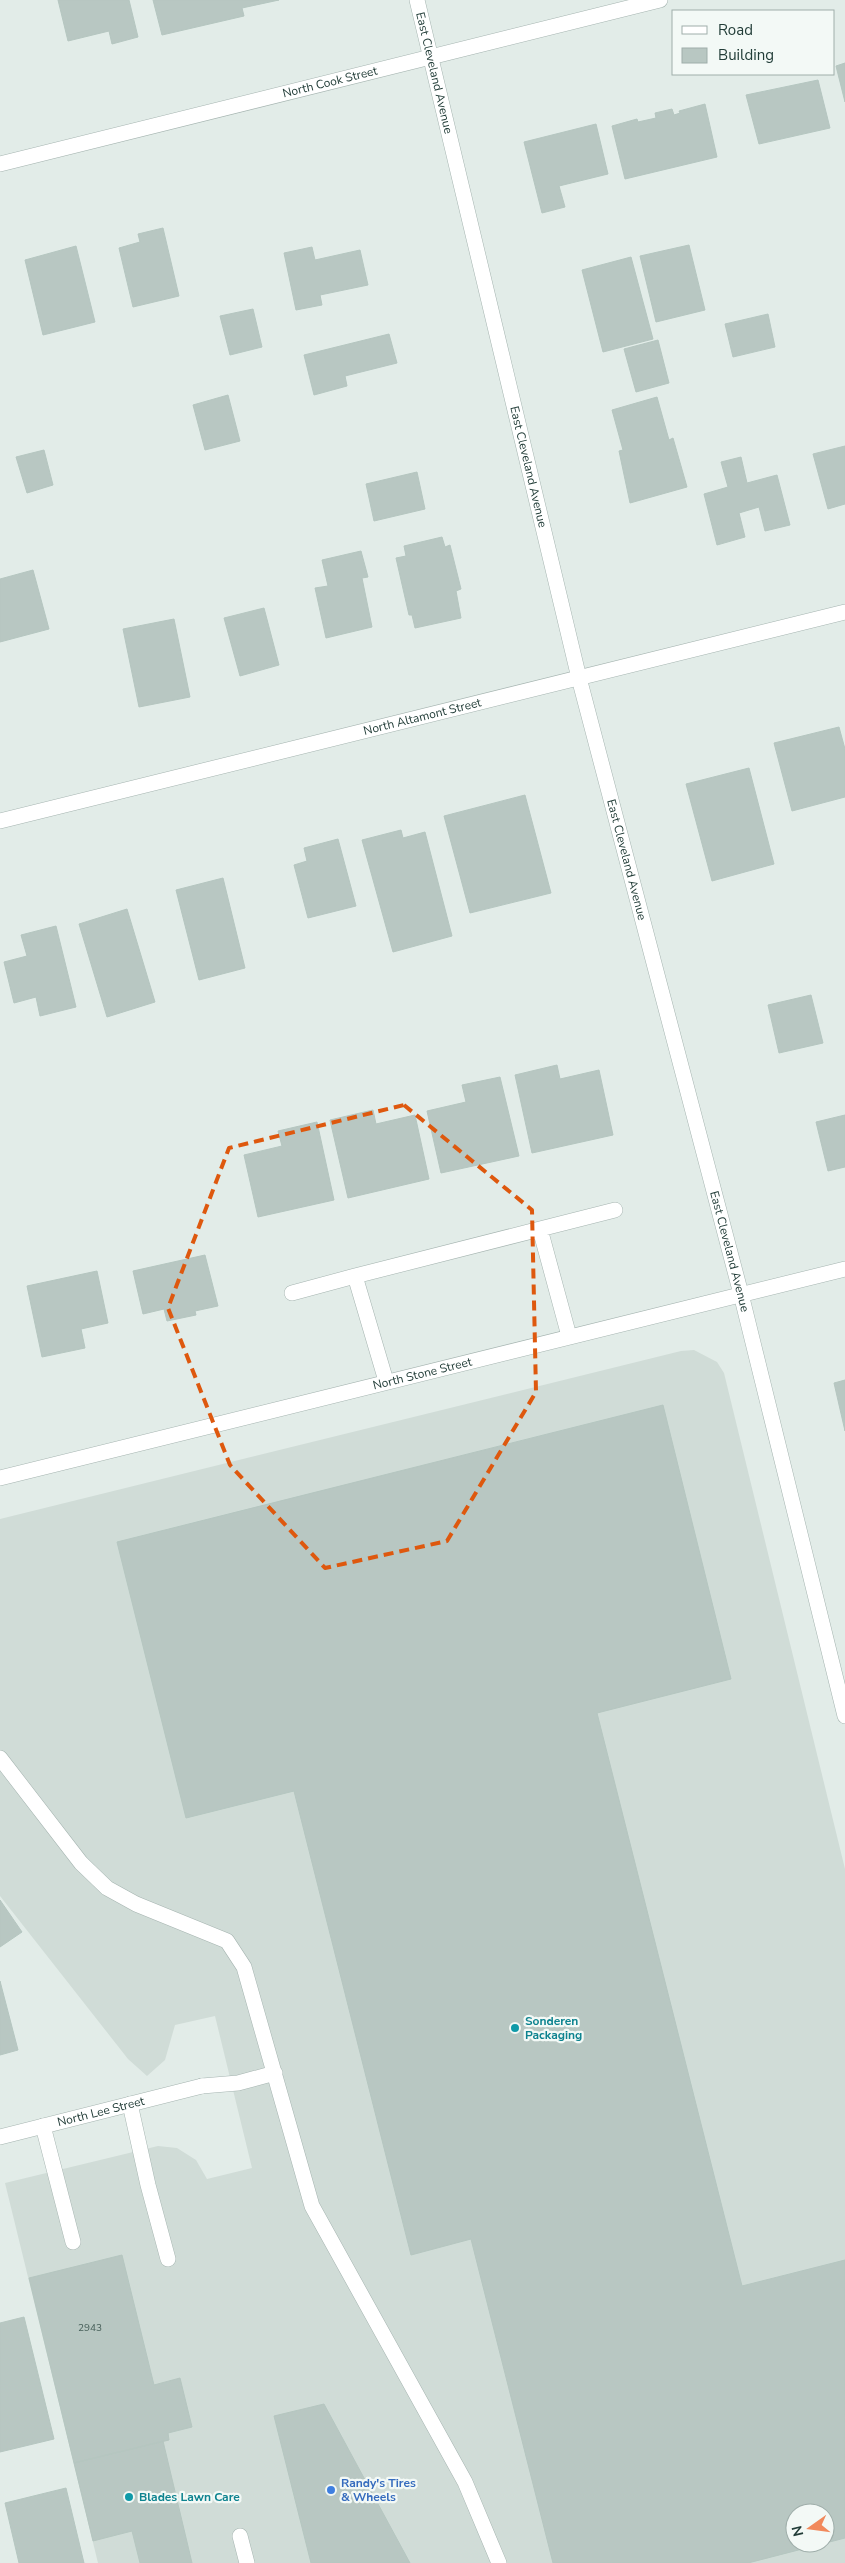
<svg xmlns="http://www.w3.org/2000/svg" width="845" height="2563" font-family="'Nunito Sans',sans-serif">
<rect width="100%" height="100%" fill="#e2ece8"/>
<!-- built -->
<path fill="#d0dcd7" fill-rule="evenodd" d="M694,1350L717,1362L724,1373L845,1869V2563H98L5,2183L158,2146L177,2148L196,2160L207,2179L252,2168L215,2016L175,2025L165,2060L147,2076L128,2059L0,1896V1519L681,1351ZM795,2513H825V2543H795Z"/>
<!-- building -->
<path fill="#b8c7c2" stroke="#b5c6c0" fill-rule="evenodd" d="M58,0H129L138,37L112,44L109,31L68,41Z
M153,0H279L242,8L244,16L162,35Z
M845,63V102L836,66Z
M818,80L830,128L759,144L746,95Z
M705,104L717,157L625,179L612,126L637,119L638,122L656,118L655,113L672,109L674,115L680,113L679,111Z
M596,124L608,174L559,186L565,207L542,213L524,142Z
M163,228L179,296L133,307L119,248L140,242L138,234Z
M689,245L705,310L656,322L640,256Z
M76,246L95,322L43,335L25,260Z
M312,247L315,260L360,250L368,285L320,295L322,305L296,310L284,253Z
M631,257L653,339L603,352L582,270Z
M253,309L262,347L230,355L220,316Z
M768,314L775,347L733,357L725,324Z
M389,334L397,363L345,376L347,386L314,395L304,355Z
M658,340L669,383L636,392L624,349Z
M228,395L240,441L205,450L193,405Z
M657,397L669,440L673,438L687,487L630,503L619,451L623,450L612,410Z
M845,446V504L828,509L813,454Z
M44,450L53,485L27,493L16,457Z
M741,457L747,483L777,475L790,525L765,531L759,507L739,513L745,537L717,545L704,494L728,487L721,462Z
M417,472L425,509L374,521L366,484Z
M442,537L445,547L450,545L461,589L456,591L461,618L415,628L412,615H409L396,558L406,556L404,546Z
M361,551L368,577L362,578L372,627L326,638L315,588L328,586L322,560Z
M33,570L49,629L0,642V579Z
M264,608L279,665L240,676L224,618Z
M174,619L190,697L139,707L123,629Z
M839,727L845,749V797L792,811L774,743Z
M749,768L774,864L712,881L686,784Z
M525,795L551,893L470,913L444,816Z
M401,830L403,838L425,832L452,936L393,952L362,840Z
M338,839L356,906L308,918L294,865L307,861L304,848Z
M223,878L245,968L199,980L176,890Z
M127,909L155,1002L107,1017L79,924Z
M56,926L76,1007L40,1016L36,997L14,1003L4,962L27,956L21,935Z
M811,995L823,1043L779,1053L768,1005Z
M557,1065L560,1079L599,1070L613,1135L532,1153L515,1075Z
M500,1077L519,1156L441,1173L427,1111L466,1102L462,1085Z
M373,1110L376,1124L415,1115L429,1179L348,1198L330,1120Z
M845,1115V1167L828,1171L816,1122Z
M317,1122L334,1200L258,1217L244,1155L282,1146L278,1131Z
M205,1255L218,1306L195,1311L196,1315L167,1321L164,1309L143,1314L133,1271Z
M97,1271L108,1323L81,1329L85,1348L42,1357L27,1286Z
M845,1380V1431L834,1383Z
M663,1405L731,1679L597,1713L742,2286L845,2260V2538L748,2563H553L471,2239L411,2255L294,1791L186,1818L117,1542ZM795,2513H825V2543H795Z
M0,1900L22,1932L0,1947Z
M0,1981L18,2050L0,2055Z
M122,2255L154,2385L180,2378L192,2427L168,2433L169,2440L74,2463L29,2278Z
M24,2317L54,2439L0,2452V2323Z
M324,2404L410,2563H311L274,2416Z
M163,2441L192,2563H140L132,2531L93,2541L74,2463Z
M66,2488L84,2563H19L5,2503Z"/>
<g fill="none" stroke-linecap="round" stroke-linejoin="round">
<!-- lane casing -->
<g stroke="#a5b4b0" stroke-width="16">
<path id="lane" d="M540,1229L615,1210
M292,1293L355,1276
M386,1381L355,1276L540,1229L569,1336
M0,1758L81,1863L107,1888L136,1904L227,1941L244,1967L312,2206L465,2482L499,2563
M202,2086L238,2083L275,2073
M130,2104L148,2185L168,2259
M43,2126L73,2242
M240,2536L247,2563"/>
</g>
<!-- street casing -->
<g stroke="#a5b4b0" stroke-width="16">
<g id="street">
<path id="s1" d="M417,0L579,678L741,1294L845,1716"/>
<path id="s2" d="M0,164L660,0"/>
<path id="s3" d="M0,821L845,612"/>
<path id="s4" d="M0,1478L845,1269"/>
<path id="s5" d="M0,2137L202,2086"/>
</g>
</g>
<!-- lane -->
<use href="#lane" stroke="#fff" stroke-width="15"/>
<!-- street -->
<use href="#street" stroke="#fff" stroke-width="15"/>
</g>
<!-- marked area -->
<path fill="none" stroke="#de580e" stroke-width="4" stroke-dasharray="10 6" stroke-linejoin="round" d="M404,1105L532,1210L536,1392L447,1541L325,1568L230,1465L168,1308L229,1148Z"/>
<!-- markers -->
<g fill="#0f9aa8" stroke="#f3f9f6" stroke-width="2">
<circle cx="515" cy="2028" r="5"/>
<circle cx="129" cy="2497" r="5"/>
</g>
<circle fill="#3f7fe0" stroke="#f3f9f6" stroke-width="2" cx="331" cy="2490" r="5"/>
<g text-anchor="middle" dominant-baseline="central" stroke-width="4.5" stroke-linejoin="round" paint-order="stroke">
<!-- number labels -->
<g font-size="10" fill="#48605a">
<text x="90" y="2328">2943</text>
</g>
<!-- street labels -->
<g font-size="12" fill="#223d38" stroke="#f3f9f6">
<text stroke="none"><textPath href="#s1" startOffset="75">East Cleveland Avenue</textPath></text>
<text stroke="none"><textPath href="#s2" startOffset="340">North Cook Street</textPath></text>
<text stroke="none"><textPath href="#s1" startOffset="480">East Cleveland Avenue</textPath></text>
<text stroke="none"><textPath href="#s3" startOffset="435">North Altamont Street</textPath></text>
<text stroke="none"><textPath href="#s1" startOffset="885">East Cleveland Avenue</textPath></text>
<text stroke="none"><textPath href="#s1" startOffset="1290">East Cleveland Avenue</textPath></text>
<text stroke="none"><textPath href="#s4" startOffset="435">North Stone Street</textPath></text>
<text stroke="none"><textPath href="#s5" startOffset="104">North Lee Street</textPath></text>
</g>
<!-- culture labels -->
<g font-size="12" font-weight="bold" fill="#0d838f" stroke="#f3f9f6" text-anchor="start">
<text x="525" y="2021">Sonderen<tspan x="525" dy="14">Packaging</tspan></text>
<text x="139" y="2497">Blades Lawn Care</text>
</g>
<!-- shop labels -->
<g font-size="12" font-weight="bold" fill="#366cbe" stroke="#f3f9f6" text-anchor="start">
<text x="341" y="2483">Randy's Tires<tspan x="341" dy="14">&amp; Wheels</tspan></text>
</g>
</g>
<!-- legend -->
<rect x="672" y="10" width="162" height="65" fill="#f3f9f6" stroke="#9faeaa"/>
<rect x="682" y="26" width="25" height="8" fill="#ffffff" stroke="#9faeaa"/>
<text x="718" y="35" font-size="15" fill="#223d38">Road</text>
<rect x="682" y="48" width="25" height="15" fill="#b8c7c2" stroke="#9faeaa"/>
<text x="718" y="60" font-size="15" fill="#223d38">Building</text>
<!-- north arrow -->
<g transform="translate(810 2528) rotate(256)"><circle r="24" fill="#f3f9f6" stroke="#9faeaa"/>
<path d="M0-4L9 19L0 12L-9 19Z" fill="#f1895c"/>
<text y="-8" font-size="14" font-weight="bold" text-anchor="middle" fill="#223d38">N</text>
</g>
</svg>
